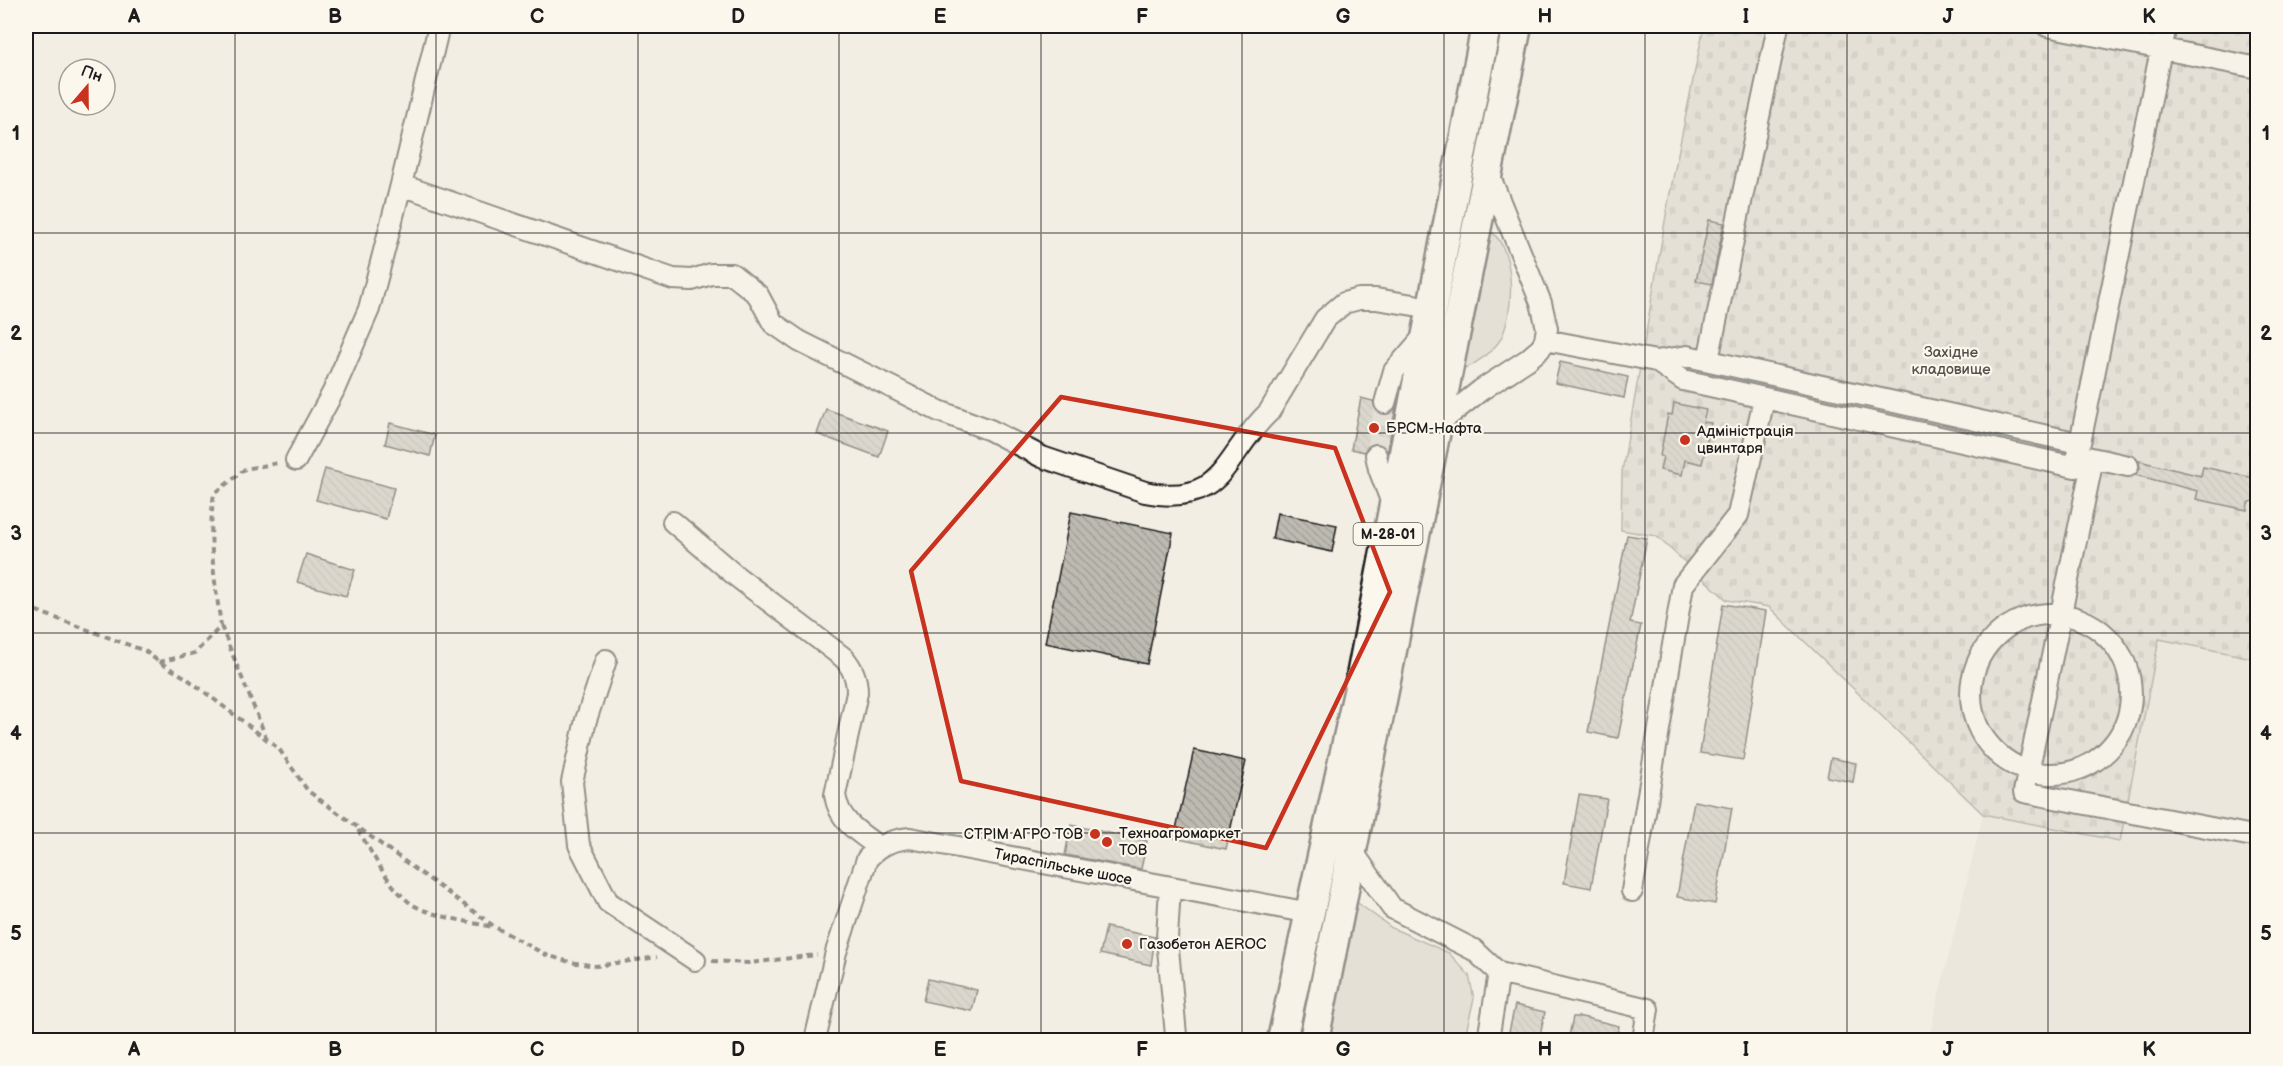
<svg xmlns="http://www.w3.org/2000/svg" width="2283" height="1066" font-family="'Balsamiq Sans',sans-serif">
<defs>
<pattern id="cemetery-stones" width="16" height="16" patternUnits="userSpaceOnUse" patternTransform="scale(1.5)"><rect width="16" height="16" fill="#d2cfc6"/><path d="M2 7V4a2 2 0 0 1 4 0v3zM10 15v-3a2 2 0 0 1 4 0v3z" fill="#b4b1aa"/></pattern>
<pattern id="building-back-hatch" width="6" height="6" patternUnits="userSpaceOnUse" patternTransform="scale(1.5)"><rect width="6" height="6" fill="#bdbab1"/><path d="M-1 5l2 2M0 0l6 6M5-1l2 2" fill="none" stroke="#a29f98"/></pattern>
</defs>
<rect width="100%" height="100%" fill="#f2eee4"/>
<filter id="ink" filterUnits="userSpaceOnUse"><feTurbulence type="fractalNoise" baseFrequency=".0167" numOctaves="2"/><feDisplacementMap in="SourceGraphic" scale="12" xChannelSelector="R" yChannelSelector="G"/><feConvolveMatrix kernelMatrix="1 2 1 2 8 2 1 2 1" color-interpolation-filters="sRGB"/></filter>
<g filter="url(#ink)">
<!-- built -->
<path fill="#e2ded5" d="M2159,639L2257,659V1040H1928L1983,814L2119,841Z"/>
<!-- grass -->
<path fill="#d2cfc6" stroke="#777671" stroke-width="1.5" d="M1490,231C1517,248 1515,320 1498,343C1489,355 1473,365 1461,371L1459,369L1475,316L1487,235Z
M1355,901L1392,928L1449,953L1469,975L1474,999L1464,1040H1328Z"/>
<!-- cemetery -->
<path fill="url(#cemetery-stones)" stroke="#777671" stroke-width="1.5" d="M1704,26H2257V659L2159,639L2120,841L1983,814L1769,607L1727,600L1656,536L1621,530L1622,472L1669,198Z"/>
<!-- building -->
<path fill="url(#building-back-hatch)" stroke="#1c1c1c" stroke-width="1.5" d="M1709,220L1724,223L1712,284L1696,281Z
M1560,362L1628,377L1624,398L1555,383Z
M1361,398L1373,401L1376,411L1382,415L1389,414L1396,408L1387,452L1379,443L1368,446L1364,452L1351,449Z
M1674,403L1706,410L1703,422L1711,423L1702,464L1685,460L1682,475L1660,470L1663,457L1660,456L1668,414L1672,415Z
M826,409L888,431L879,457L817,434Z
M390,423L435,435L430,456L385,444Z
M2139,461L2201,476L2203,467L2254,478L2253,484L2258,490V499L2248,503L2247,510L2196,499L2198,491L2135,475L2140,469Z
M325,469L394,488L386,519L316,500Z
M1071,512L1173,533L1147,664L1045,643Z
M1277,513L1337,525L1332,552L1272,539Z
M1627,535L1647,538L1630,623L1641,625L1618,738L1588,732Z
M306,554L355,570L346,596L297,582Z
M1723,604L1766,611L1743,760L1700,753Z
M1194,750L1246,761L1226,849L1174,838Z
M1831,758L1856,763L1853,782L1827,777Z
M1579,795L1607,799L1591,888L1564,883Z
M1694,801L1732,808L1715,904L1677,897Z
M1071,825L1147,841L1141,869L1065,855Z
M1106,927L1155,937L1151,965L1100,954Z
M928,979L977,990L972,1011L923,1001Z
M1515,1005L1545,1012L1539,1041H1507Z
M1573,1017H1582L1619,1026L1616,1041H1568Z"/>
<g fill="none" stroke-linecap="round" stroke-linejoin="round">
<!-- minor-tunnel -->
<path stroke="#d2cec6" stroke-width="20" stroke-dasharray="20 10" stroke-linecap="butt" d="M1376,455L1385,403"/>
<!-- minor casing -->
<g stroke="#1c1c1c" stroke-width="24">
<path id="minor" d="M2047,26L2258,68
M401,185L673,279L692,280L711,274H732L758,295L773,323L799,341L939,411L990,430L1042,457L1145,492C1225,508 1223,455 1269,412L1325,319L1344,303L1359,299H1376L1432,308
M1545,340L1656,361L1687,356L2079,443
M1708,360L1778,26
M1656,361L1683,380L2075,467L2166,26
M1385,403L1394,371L1425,335
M1438,424L1481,390L1527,360L1540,349L1545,340L1547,328L1541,303L1488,172
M1376,455L1379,469L1393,506
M2082,456L2128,466
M2093,459L2024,792L2258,837
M296,460L333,392L369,309L401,185L439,26
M673,522L736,576L844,658C853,669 857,678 857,693L835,795C839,821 858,832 879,847
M1971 694a80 80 0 1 1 160 0a80 80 0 1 1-160 0Z
M606,660L586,720L572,782L579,845L608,902L695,960
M1353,852L1392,908L1474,950L1499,973L1488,1040
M1170,887L1167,938L1176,1035
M1632,891L1683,585L1738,515L1764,399
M1499,973L1648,1009L1643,1040
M815,1040L836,952L867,859C880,845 891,840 910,838L1310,913"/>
</g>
<!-- highway casing -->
<g stroke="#1c1c1c" stroke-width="33">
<path id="highway" d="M1282,1040L1358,692L1486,26
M1314,1040L1517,26"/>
</g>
<!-- path -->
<path stroke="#1c1c1c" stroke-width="4" stroke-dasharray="6 4.5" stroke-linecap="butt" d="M26,607L145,651L159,662L185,677L279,749L308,791L495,927L546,955L570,962L596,966L657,957
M221,626L268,742
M159,662L195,653L221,626C215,581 207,539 214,494L245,469L278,463
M358,830C373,854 387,884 409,902C424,915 471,922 492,927
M712,961L749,963L817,955"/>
<!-- minor -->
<use href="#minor" stroke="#fbf7ec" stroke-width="20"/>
<!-- highway -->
<use href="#highway" stroke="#fbf7ec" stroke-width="28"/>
</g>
</g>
<!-- marked area -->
<path d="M0 0H2283V1066H0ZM1061,397L1335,448L1390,592L1266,848L961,781L911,571Z" fill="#f2eee4" fill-opacity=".55" fill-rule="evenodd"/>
<path fill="none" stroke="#c8321e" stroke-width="4.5" stroke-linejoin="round" d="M1061,397L1335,448L1390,592L1266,848L961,781L911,571Z"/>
<!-- grid -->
<path fill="none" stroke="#1c1c1c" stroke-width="1.5" stroke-opacity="0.55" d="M235,26V1040M436,26V1040M638,26V1040M839,26V1040M1041,26V1040M1242,26V1040M1444,26V1040M1645,26V1040M1847,26V1040M2048,26V1040M26,233H2258M26,433H2258M26,633H2258M26,833H2258"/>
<!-- markers -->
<g fill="#c8321e" stroke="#fbf7ec" stroke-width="2">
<circle cx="1374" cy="428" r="6"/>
<circle cx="1685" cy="440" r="6"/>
<circle cx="1095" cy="834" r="6"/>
<circle cx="1107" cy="842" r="6"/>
<circle cx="1127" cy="944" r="6"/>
</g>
<g text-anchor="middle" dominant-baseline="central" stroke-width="4.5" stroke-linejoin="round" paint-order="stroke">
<!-- shield labels -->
<rect fill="#fbf7ec" stroke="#5f5e5a" stroke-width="1.5" x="1353.5" y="523" width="69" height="22" rx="4.5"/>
<g font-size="14" font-weight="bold" fill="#1c1c1c">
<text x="1388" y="534">М-28-01</text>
</g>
<!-- park labels -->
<g font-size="15" fill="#53524f" stroke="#fbf7ec">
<text x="1951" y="352">Західне<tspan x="1951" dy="17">кладовище</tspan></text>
</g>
<!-- poi labels -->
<g font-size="15" fill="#1c1c1c" stroke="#fbf7ec" text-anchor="start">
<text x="1386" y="428">БРСМ-Нафта</text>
<text x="1697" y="431">Адміністрація<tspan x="1697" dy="17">цвинтаря</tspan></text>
<text x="1119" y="833">Техноагромаркет<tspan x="1119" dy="17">ТОВ</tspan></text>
<text x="1083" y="834" text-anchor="end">СТРІМ АГРО ТОВ</text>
<text x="1139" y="944">Газобетон AEROC</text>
</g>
<!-- street labels -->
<g font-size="15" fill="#1c1c1c" stroke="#fbf7ec">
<text transform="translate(1063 867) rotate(11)">Тираспільське шосе</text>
</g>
</g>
<!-- margin -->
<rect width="2283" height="1066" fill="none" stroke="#fbf7ec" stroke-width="66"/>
<!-- north arrow -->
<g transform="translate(87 87) rotate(20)"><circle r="28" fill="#fbf7ec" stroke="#a29f99" stroke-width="1.5"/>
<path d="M0-4.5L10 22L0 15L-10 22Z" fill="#c8321e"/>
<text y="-9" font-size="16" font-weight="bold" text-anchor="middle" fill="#1c1c1c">Пн</text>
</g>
<rect x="33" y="33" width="2217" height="1000" fill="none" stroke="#1c1c1c" stroke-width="2"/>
<g font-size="20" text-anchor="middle" font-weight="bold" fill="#1c1c1c">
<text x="134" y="23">A</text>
<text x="335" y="23">B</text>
<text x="537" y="23">C</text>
<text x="738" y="23">D</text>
<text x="940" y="23">E</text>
<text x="1142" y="23">F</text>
<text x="1343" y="23">G</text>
<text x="1545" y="23">H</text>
<text x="1746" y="23">I</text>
<text x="1948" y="23">J</text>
<text x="2149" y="23">K</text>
<text x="16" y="140">1</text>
<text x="2266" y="140">1</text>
<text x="16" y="340">2</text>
<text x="2266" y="340">2</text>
<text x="16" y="540">3</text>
<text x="2266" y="540">3</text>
<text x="16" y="740">4</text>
<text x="2266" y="740">4</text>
<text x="16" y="940">5</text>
<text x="2266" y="940">5</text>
<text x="134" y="1056">A</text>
<text x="335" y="1056">B</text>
<text x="537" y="1056">C</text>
<text x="738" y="1056">D</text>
<text x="940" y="1056">E</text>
<text x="1142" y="1056">F</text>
<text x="1343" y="1056">G</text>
<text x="1545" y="1056">H</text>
<text x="1746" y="1056">I</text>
<text x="1948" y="1056">J</text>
<text x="2149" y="1056">K</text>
</g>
</svg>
